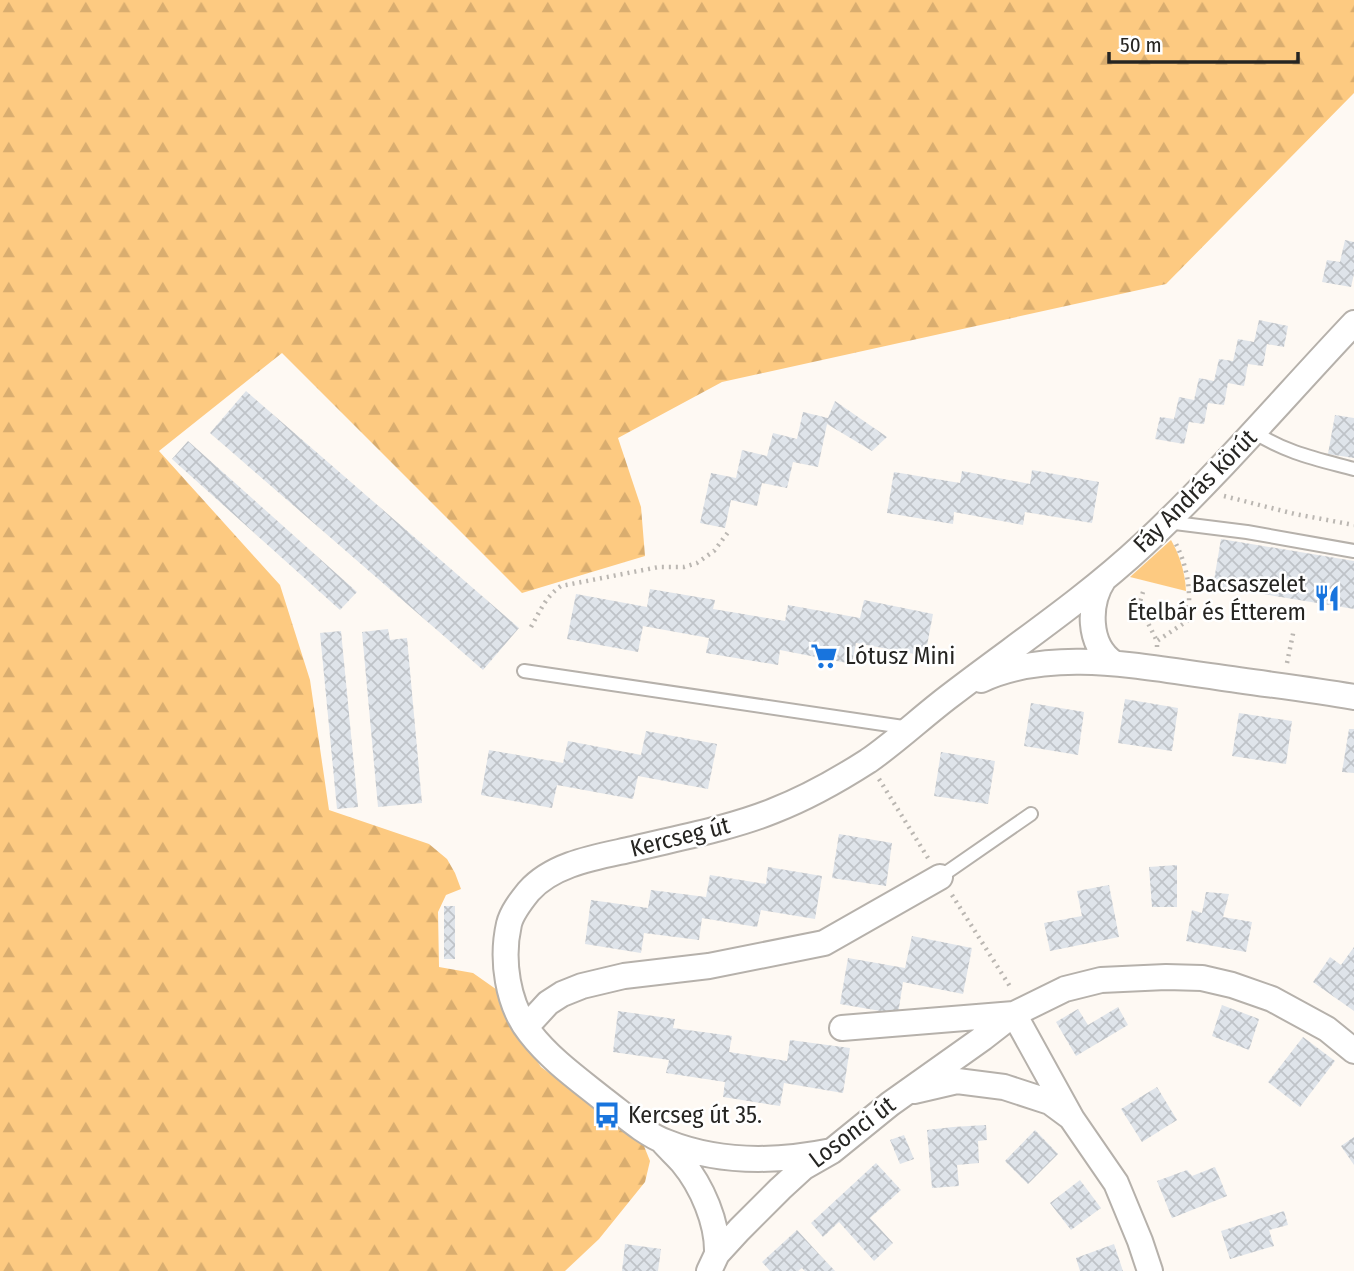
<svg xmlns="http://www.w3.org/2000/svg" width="1354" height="1271" font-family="'Fira Sans Condensed',sans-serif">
<defs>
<pattern id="forest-firs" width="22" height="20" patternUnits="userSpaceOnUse" patternTransform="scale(1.75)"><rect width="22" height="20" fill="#fdca81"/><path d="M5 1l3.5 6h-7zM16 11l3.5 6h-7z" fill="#d9ad6f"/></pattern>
<pattern id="building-cross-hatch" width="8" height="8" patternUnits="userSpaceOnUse" patternTransform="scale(1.75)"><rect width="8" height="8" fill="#dfe4ea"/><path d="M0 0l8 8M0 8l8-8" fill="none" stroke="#bfc3c8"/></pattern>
</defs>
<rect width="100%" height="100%" fill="#fef9f3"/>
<!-- forest -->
<path fill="url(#forest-firs)" d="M0,0H1354V93L1166,284L722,382L618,438L641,507L645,556L522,593L282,353L159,451L280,585L310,680L329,810L429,844L447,859L455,873L461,889L446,895L438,912L439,967L473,973L500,992L517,1031L541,1067L642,1141L650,1161L645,1182L599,1239L565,1271H0Z"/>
<!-- park -->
<path fill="#fdca81" d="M1171,540C1180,556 1185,572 1186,591L1130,577Z"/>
<!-- building -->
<path fill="url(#building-cross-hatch)" d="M1345,240L1354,242V274L1351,287L1322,282L1327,260L1340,262Z
M1259,320L1288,326L1284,347L1267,344L1263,366L1248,364L1244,386L1228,383L1224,405L1208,403L1204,424L1189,422L1184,444L1155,439L1160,417L1174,419L1179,397L1194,400L1199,378L1214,381L1219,359L1233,361L1238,339L1254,342Z
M246,391L519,628L483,670L210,433Z
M835,401L887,437L872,451L827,424L818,467L793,462L787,488L762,483L757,506L731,500L725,528L700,523L711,473L736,478L742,450L767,456L773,433L797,439L803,412L828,418Z
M1335,415L1354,418V458L1328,454Z
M188,441L357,592L340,610L172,459Z
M1032,470L1099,482L1092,523L1025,512L1023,525L954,512L953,524L887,513L894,472L960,483L962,471L1030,484Z
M1221,539L1354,561V609L1213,586Z
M650,589L715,600L713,609L785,621L788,605L860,618L864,600L933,614L925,656L856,643L852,664L780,650L778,665L706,653L709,638L643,626L638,652L567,639L576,594L647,607Z
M388,629L390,640L407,638L422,803L378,807L362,632Z
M341,631L358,807L337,809L320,633Z
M1125,699L1178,708L1172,751L1118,743Z
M1031,703L1084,712L1078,755L1024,746Z
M1239,713L1292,721L1286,764L1232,756Z
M1349,729H1354V773L1342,772Z
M646,731L717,744L708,789L638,776L633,799L557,785L552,808L481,795L489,750L563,763L568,741L641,755Z
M941,752L995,761L988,804L934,796Z
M839,834L892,843L886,886L832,878Z
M1177,865V907H1152L1149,867Z
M768,867L822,876L815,919L761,910L757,927L702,918L699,940L644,933L641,953L585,944L591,900L648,908L651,890L706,897L710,875L766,884Z
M1109,885L1119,937L1050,951L1044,923L1082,916L1077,891Z
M1206,892L1229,894L1223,917L1252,922L1246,952L1186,941L1192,910L1202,913Z
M444,906H455V959H444Z
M912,936L972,948L963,994L903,982L898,1014L840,1004L848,958L905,968Z
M1354,947V1011L1313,982L1330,957L1341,965Z
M1222,1005L1259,1019L1249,1050L1212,1036Z
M1118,1007L1128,1025L1076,1056L1056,1022L1078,1009L1088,1025Z
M618,1011L675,1019L673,1028L732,1036L729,1052L787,1061L790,1040L850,1048L843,1093L784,1083L780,1106L723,1097L725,1082L666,1073L669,1060L613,1052Z
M1303,1037L1335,1061L1300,1107L1268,1082Z
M1157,1087L1177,1120L1142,1142L1121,1109Z
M986,1125L987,1140L978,1141L979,1163L957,1165L959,1186L932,1188L927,1130L953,1127Z
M1035,1130L1058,1154L1028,1184L1005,1161Z
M904,1135L914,1159L900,1164L890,1140Z
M1354,1137V1165L1341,1146Z
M876,1163L901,1190L870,1218L893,1243L874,1261L839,1222L823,1237L811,1223Z
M1215,1167L1227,1196L1172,1218L1157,1181L1187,1170L1192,1176Z
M1080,1180L1101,1208L1071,1230L1050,1203Z
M1284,1211L1288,1225L1269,1230L1274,1246L1230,1259L1221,1231Z
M797,1230L818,1253L835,1271H805L802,1268L798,1271H770L762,1262Z
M625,1244L661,1249L658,1271H622Z
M1114,1244L1123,1271H1080L1076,1258Z"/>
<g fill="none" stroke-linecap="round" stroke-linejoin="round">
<!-- lane casing -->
<g stroke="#b6b1ab" stroke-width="16">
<path id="lane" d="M1254,432C1286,453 1317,459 1354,469
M1167,522L1247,532L1354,551
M524,671L910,728
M940,877L1031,814"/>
</g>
<!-- street casing -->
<g stroke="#b6b1ab" stroke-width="28">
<path id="street" d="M1104,579C1088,603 1087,645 1114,663
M981,680C1053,647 1141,667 1217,677C1263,684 1309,689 1354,697
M1014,1014L1072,1119L1116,1183L1140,1241L1150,1271
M526,1027L548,1003L562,994L582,986L624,976L709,966L824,943L940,877
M842,1028L1014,1014
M914,1091L957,1081L1004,1087L1050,1102L1069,1116
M663,1142C669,1149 676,1155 682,1162C702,1186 718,1223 717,1254
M832,1151C778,1162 718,1163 666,1142C643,1133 623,1114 603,1099C578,1079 550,1059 530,1033C507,1004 501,959 509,924C512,912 521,901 529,891C554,863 598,857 633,849C678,838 731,828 773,811C804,799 840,779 868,761C897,741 923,716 951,695C1016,645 1084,600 1144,544C1218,475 1284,397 1354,323
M709,1271L717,1254L739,1230L780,1189L804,1167L832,1151L890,1104L983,1038L1014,1014L1065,989L1101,980L1166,977L1202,978L1232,985L1272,999L1327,1029L1354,1051"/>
</g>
<!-- path -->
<path stroke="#bbb7b2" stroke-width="4.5" stroke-dasharray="2 5" stroke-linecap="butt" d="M1224,496L1295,514L1354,525
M1143,592L1139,605L1157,641
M531,627C540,611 546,596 561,586L659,567H684L697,563L714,551L729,531
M1157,647V641L1187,621C1192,594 1188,568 1176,544
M1287,663L1294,629
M879,779L928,858
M952,895L1011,988"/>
<!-- lane -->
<use href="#lane" stroke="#fff" stroke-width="12"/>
<!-- street -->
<use href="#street" stroke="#fff" stroke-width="24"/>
</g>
<!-- icons -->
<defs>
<g id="restaurant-bare" transform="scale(2.1)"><path d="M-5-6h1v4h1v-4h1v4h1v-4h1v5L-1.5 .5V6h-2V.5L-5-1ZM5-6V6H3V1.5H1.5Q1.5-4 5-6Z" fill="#1874dd" stroke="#fff" stroke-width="2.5" paint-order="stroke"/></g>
<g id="supermarket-bare" transform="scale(2.1)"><path d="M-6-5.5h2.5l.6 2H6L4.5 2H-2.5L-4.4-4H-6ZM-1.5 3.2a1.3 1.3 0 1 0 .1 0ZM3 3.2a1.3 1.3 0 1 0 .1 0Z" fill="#1874dd" stroke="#fff" stroke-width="2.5" paint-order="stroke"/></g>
<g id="bus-bare" transform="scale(2.1)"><path d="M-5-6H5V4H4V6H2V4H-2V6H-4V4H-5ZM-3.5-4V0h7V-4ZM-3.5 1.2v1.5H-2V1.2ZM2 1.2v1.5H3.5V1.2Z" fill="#1874dd" stroke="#fff" stroke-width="2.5" paint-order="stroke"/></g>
</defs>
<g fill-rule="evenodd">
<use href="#restaurant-bare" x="1327" y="598"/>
<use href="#supermarket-bare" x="824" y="656"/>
<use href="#bus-bare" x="607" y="1115"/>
</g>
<g text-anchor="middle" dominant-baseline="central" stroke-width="5" stroke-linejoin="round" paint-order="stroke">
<!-- street labels -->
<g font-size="24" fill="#262522" stroke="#fff">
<text transform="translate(1195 491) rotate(-45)">Fáy András körút</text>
<text transform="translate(680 837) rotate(-14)">Kercseg út</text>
<text transform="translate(852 1132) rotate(-37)">Losonci út</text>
</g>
<!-- poi labels -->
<g font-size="24" fill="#262522" stroke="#fff" text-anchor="start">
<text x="1306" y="584" text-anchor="end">Bacsaszelet<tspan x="1306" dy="28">Ételbár és Étterem</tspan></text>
<text x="845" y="656">Lótusz Mini</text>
<text x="628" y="1115">Kercseg út 35.</text>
</g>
</g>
<!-- scale -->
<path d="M1109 52v10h189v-10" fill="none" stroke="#262522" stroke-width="3.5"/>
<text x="1120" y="52" font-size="21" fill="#262522" stroke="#ffffff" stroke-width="5" paint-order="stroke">50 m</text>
</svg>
